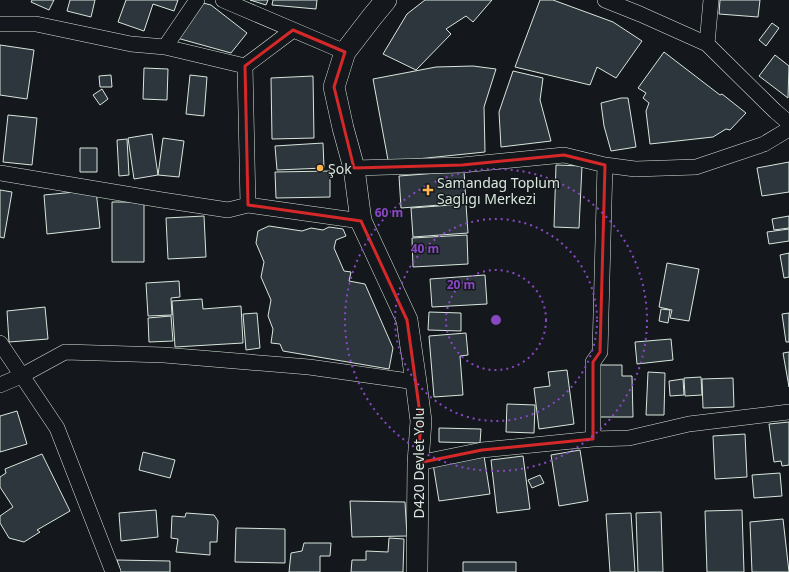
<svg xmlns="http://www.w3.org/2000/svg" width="789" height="572" font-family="'Noto Sans',sans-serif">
<rect width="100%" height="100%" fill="#14181c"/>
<!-- building -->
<path fill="#2c363c" stroke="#d8e6dc" d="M32,0H54L49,10L31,2Z
M70,0H95L91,17L67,11Z
M126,0H178L174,11L153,4L144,31L118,22Z
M250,0H268L266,5Z
M273,0H317L316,9L272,5Z
M425,0H492L473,22L466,16L446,29L451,34L416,70L383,54L407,14Z
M540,0H553L613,22L642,41L616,78L597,67L590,85L515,67Z
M720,0H760L758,17L719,14Z
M199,2L211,5L247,33L231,53L177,38Z
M772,23L779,28L766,46L759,40Z
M0,45L34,50L27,99L0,95Z
M664,52L720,95L722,94L746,113L730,130L726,129L713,137L650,144L646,111L649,103L643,98L646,93L638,88Z
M775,55L789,66L788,98L759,76Z
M473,66L496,69L484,107L485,152L407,160H388L373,79L436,67Z
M144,68L168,69L167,100L143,99Z
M513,71L543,78L540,100L551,141L501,147L499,112Z
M111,75L112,87H100L99,76Z
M190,75L207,77L204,116L186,114Z
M313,76L314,138L272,139L271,78Z
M102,89L108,99L100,105L93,95Z
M621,98H628L636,147L611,151L604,126L601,103Z
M8,115L37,118L32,165L3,162Z
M152,134L158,175L134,179L128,138Z
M163,138L184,141L179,177L158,175Z
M127,139L129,175L119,176L117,140Z
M323,143L324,168L277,170L275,146Z
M80,148H97V172H80Z
M789,162V192L762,196L757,168Z
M556,165L582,166L579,228L554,227Z
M330,171V197L276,198L275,172Z
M464,171L466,203L401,208L399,176Z
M0,190L12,192L4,238L0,237Z
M96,190L100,228L47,234L44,195Z
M112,202H144V262H112Z
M466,204L468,233L413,237L411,208Z
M204,216L206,257L168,259L166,218Z
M789,216V228L774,230L772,219Z
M269,226L302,231L311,228L323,230L329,227L343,229L346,236L336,240L334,248L344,271L351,272L349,281L365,284L393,348L389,369L283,351L280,344L271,343L273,329L268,316L271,300L261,277L264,262L256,243L258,231Z
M789,229V241L769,244L767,232Z
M467,235L468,264L413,267L412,238Z
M789,253V277L784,278L780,255Z
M667,263L699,269L689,321L670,318L672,310L659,307Z
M485,275L487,304L432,307L430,279Z
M179,281L180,297L171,298L172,315L148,316L146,283Z
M202,299L203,309L241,306L243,343L175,347L172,301Z
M45,307L48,339L9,342L7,311Z
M661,309L670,310L668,323L659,321Z
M429,312L461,313V331L428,330Z
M257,313L260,348L246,350L243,314Z
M789,313V342H786L782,314Z
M171,316L173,341L149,342L148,318Z
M466,333L468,355L460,356L463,395L434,397L429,336Z
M671,339L673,360L637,364L635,342Z
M789,352V387L783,353Z
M596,365H622V376H632L633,417H596Z
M567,370L574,424L539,429L534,388L550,386L548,372Z
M648,372L665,373L664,415H646Z
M701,377L702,395L685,396L684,378Z
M733,378L734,407L703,408L702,379Z
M683,379L684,395L670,396L669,381Z
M507,404L535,405L534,433L506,432Z
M17,411L27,444L0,452V416Z
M789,422V465L782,466L781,461L774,462L769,424Z
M439,428L481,429L480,443L439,442Z
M745,434L747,477L715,479L713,436Z
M580,450L588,501L559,506L551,455Z
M143,452L175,460L170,478L139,470Z
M42,454L70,511L37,530L40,532L24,542L9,538L0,523V516L13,507L0,487V477L6,473L5,469Z
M484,456L490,494L439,501L433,464Z
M523,456L530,509L497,513L491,460Z
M780,473L782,496L754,498L752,475Z
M540,475L544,483L532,488L528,480Z
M350,501L405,502L407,536L352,537Z
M156,510L158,537L121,541L119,513Z
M742,510L744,572H707L705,511Z
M661,512L663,572H638L636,513Z
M186,513L214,515L218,521L217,542H210V555L176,552L178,539L171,538L172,516L185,517Z
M631,513L635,572H610L606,514Z
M783,519L789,572H752L750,522Z
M236,528L285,529V563L235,562Z
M389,538L404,539L403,572H351L352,560H366V551L388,552Z
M304,543H331L330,556H320V572H289L291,553L302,551Z
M117,560L170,561V572H121Z
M463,562H516V572H463Z"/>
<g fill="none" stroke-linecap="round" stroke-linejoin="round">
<!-- street casing -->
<g stroke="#d8e6dc" stroke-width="16">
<path id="street" d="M223,0L345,52
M605,0L640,14L707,44L775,111L789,123
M0,24H36L131,44L165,47L245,66
M707,44L711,0
M165,47L197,0
M354,168L462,165L564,155L605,165L635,169L696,167L764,144L789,129
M0,173L162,200L228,210L248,205L361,221
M248,205L245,66L293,30
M0,343L57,428L113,572
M0,385L21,376L65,352L164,355L309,367L416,382
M593,439V362L600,352L605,165
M418,463L482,450L593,439L629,438L689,424L789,412"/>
</g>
<!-- secondary casing -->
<g stroke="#d8e6dc" stroke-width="22">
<path id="secondary" d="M386,0L372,17L345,52L334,87L343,128L354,168L361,221L407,320L416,382L421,421L418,463L417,572"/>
</g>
<!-- street -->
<use href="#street" stroke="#14181c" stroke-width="15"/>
<!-- secondary -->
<use href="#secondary" stroke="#14181c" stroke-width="21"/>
</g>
<!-- marked area -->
<path fill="none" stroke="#d62828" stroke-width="3" stroke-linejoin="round" d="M293,30L345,52L334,87L354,168L462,165L564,155L605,165L600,352L593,362V439L482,450L418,463L421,421L407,320L361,221L248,205L245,66Z"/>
<!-- distance rings -->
<g fill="none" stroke="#8948c3" stroke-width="2" stroke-dasharray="2 4">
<circle cx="496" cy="320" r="50"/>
<circle cx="496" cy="320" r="101"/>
<circle cx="496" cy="320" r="151"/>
</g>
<!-- markers -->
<g fill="#ffb74d" stroke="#14181c" stroke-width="1.5">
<circle cx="320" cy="168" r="4"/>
<path d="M426 184h4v4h4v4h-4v4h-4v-4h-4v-4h4z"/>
</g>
<g text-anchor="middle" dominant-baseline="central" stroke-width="3" stroke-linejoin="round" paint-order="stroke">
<!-- poi labels -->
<g font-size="14" fill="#d8e6dc" stroke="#14181c" text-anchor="start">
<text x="328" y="168">Şok</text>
<text x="437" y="182">Samandag Toplum<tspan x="437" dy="16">Saglıgı Merkezi</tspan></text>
</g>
<!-- street labels -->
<g font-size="14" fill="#d8e6dc" stroke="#14181c">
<text transform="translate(418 463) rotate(-90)">D420 Devlet Yolu</text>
</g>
</g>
<circle cx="496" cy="320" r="6" fill="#8948c3" stroke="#14181c" stroke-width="2"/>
<g font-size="12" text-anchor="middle" font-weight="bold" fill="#8948c3" stroke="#14181c" stroke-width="3" stroke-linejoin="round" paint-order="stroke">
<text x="389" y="217">60 m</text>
<text x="425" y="253">40 m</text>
<text x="461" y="289">20 m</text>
</g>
</svg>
